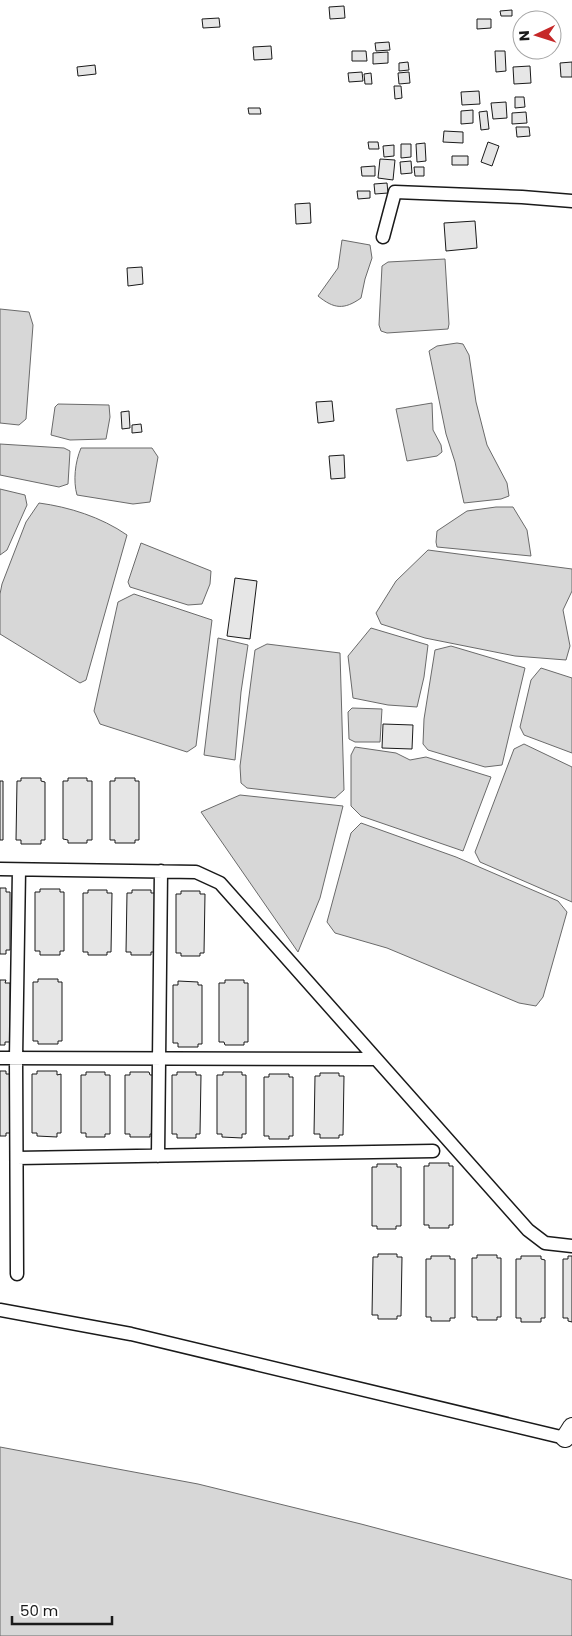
<svg xmlns="http://www.w3.org/2000/svg" width="572" height="1636" font-family="Poppins,sans-serif">
<rect width="100%" height="100%" fill="#fff"/>
<!-- water -->
<path fill="#d7d7d7" stroke="#6a6a6a" d="M342,240L370,245L372,258L365,279L361,298C344,310 334,309 318,296L338,268Z
M445,259L449,324L448,329L387,333L381,331L379,325L382,266L388,262Z
M0,309L29,312L33,325L26,419L19,425L0,423Z
M457,343L463,344L469,355L476,402L487,445L507,483L509,496L501,499L464,503L455,462L446,434L429,351L437,346Z
M432,403L433,430L441,445L442,452L437,456L407,461L396,409Z
M58,404L109,405L110,417L106,439L70,440L51,435L55,407Z
M0,444L64,448L70,451L68,484L59,487L0,475Z
M81,448H152L158,457L150,502L133,504L77,495C73,481 75,462 81,448Z
M0,489L25,495L27,505L7,550L0,555Z
M39,503C69,507 101,517 127,535L86,680L80,683L0,634V594L2,584L26,522Z
M496,507H513L527,530L531,556L437,547L436,542L437,531L467,511Z
M141,543L211,571L210,584L202,604L188,605L130,587L128,582Z
M428,550L572,569V591L563,610L570,646L566,660L515,656L425,638L381,624L376,613L396,581Z
M134,594L212,620L196,746L187,752L100,724L94,711L118,602Z
M371,628L428,645L424,677L417,707L388,705L353,698L348,656Z
M218,638L248,645L241,692L235,760L204,755Z
M267,644L340,653L344,790L335,798L247,788L241,783L240,766L255,650Z
M451,646L525,668L502,765L485,767L428,750L423,744L424,719L435,650Z
M541,668L572,678V753L524,735L520,727L531,680Z
M352,708L382,709L380,742H355L349,739L348,712Z
M524,744L572,767V902L480,862L475,852L514,749Z
M355,747L396,753L410,760L426,757L491,777L463,851L361,816L351,806V755Z
M240,795L343,806L320,898L298,952L201,812Z
M361,823L456,857L558,901L567,912L543,997L536,1006L519,1003L387,948L335,933L327,922L351,833Z
M0,1447L198,1484L361,1524L572,1580V1636H0Z"/>
<!-- building -->
<path fill="#e6e6e6" stroke="#1a1a1a" d="M344,6L345,18L330,19L329,7Z
M512,10V16H501L500,11Z
M219,18L220,27L203,28L202,19Z
M477,19H491V28L477,29Z
M389,42L390,50L376,51L375,43Z
M271,46L272,59L254,60L253,47Z
M352,51H366L367,61H352Z
M495,51H505L506,71L496,72Z
M388,52V63L373,64V53Z
M408,62L409,70L399,71V63Z
M572,62V77H561L560,63Z
M95,65L96,74L78,76L77,67Z
M530,66L531,83L514,84L513,67Z
M362,72L363,81L349,82L348,73Z
M409,72L410,83L399,84L398,73Z
M371,73L372,84H365L364,74Z
M394,86H401L402,98L395,99Z
M479,91L480,104L462,105L461,92Z
M515,97H524L525,107L515,108Z
M506,102L507,118L493,119L491,103Z
M248,108H260L261,114H249Z
M473,110V123L461,124V111Z
M487,111L489,129L481,130L479,112Z
M526,112L527,123L512,124V113Z
M516,127H529L530,136L517,137Z
M444,131L463,132V143L443,142Z
M368,142H378L379,149H369Z
M488,142L499,146L492,166L481,162Z
M425,143L426,161L417,162L416,144Z
M401,144H411V157L401,158Z
M394,145V156L384,157L383,146Z
M452,156H468V165H452Z
M380,159L395,160L393,180L378,178Z
M411,161L412,173L401,174L400,162Z
M375,166V176H362L361,167Z
M414,167H424V176H415Z
M387,183L388,193L375,194L374,184Z
M357,191H370V198L358,199Z
M310,203L311,223L296,224L295,204Z
M475,221L477,248L446,251L444,223Z
M142,267L143,284L128,286L127,268Z
M332,401L334,421L318,423L316,402Z
M129,411L130,428L122,429L121,412Z
M141,424L142,432L132,433V425Z
M344,455L345,478L331,479L329,456Z
M235,578L257,581L250,639L227,636Z
M383,724L413,725L412,749L382,748Z
M21,778H41V781L45,782V840H41V844H21V840H16L17,781H21Z
M68,778H87V781H92V840H87V843H68V840L63,839V781H68Z
M115,778H135V781H139V840H135V843H115V840H110V781H115Z
M0,781H3V840H0Z
M0,888H6V892H10V950H6V954H0Z
M40,889H60V892H64V951H60V955H40V951H35V892H40Z
M88,890H107V893H112L111,952H107V955H88V952H83V893H88Z
M132,890H151V893H156L155,952H151V955H131V952H126L127,893H132Z
M181,891H200V894H205L204,953H200V956H181V953H176V894H181Z
M38,979H58V982H62V1041H58V1044H38V1041H33V982H38Z
M0,980H6L5,983H10V1042H5V1045H0Z
M225,980H244V983H248V1042H244V1045H225L224,1042H219V983H225Z
M178,981L198,982V985H202V1044H198V1047H178V1043H173V985H178Z
M0,1071H6V1074H10V1133H6V1136H0Z
M37,1071H57V1075L61,1074V1133H57V1137L37,1136V1133H32V1074H37Z
M86,1072H105V1075H110V1134H105V1137H86V1133H81V1075H86Z
M130,1072H149L150,1075H154V1134H150V1137H130V1134H125V1075H130Z
M177,1072H196V1075H201L200,1134H196V1138H177V1134H172V1075H177Z
M223,1072H242V1075H246V1134H242V1138L222,1137V1134H217V1075H223Z
M320,1073H339V1076H344L343,1135H339V1138H320V1134H314L315,1076H320Z
M269,1074H289V1077H293V1136H289V1139H269V1136H264V1077H269Z
M429,1163H449V1166H453V1225H449V1228H429V1225H424V1166H429Z
M377,1164H397V1167H401V1226H396V1229H377V1226H372V1167H377Z
M378,1254H397V1257H402L401,1316H397V1319H378V1315H372L373,1257H378Z
M477,1255H497V1258H501V1317H497V1320H477V1317H472V1258H477Z
M431,1256H450V1259H455V1318H450V1321H431V1317H426V1259H431Z
M521,1256H541V1259L545,1260V1318H541V1322H521V1318H516V1259H521Z
M568,1256H572V1322L568,1321V1318H563V1259H568Z"/>
<g fill="none" stroke-linecap="round" stroke-linejoin="round">
<!-- street casing -->
<g stroke="#1a1a1a" stroke-width="15">
<path id="street" d="M383,237L395,192L522,197L572,201
M0,869L196,872L220,883L528,1230L545,1243L572,1246
M0,1058L376,1059
M158,1156L161,871
M17,1158L433,1151
M17,1274L16,1058L19,870
M0,1310L131,1334L565,1438"/>
</g>
<!-- secondary casing -->
<g stroke="#1a1a1a" stroke-width="20">
<path id="secondary" d="M565,1438L572,1427"/>
</g>
<!-- street -->
<use href="#street" stroke="#fff" stroke-width="12"/>
<!-- secondary -->
<use href="#secondary" stroke="#fff" stroke-width="18"/>
</g>
<!-- north arrow -->
<g transform="translate(537 35) rotate(266)"><circle r="24" fill="#ffffff" stroke="#a3a3a3"/>
<path d="M0-4L9 19L0 12L-9 19Z" fill="#c62828"/>
<text y="-8" font-size="14" font-weight="bold" text-anchor="middle" fill="#1a1a1a">N</text>
</g>
<!-- scale -->
<path d="M12 1616v8h100v-8" fill="none" stroke="#1a1a1a" stroke-width="2.5"/>
<text x="20" y="1616" font-size="15" fill="#1a1a1a" stroke="#ffffff" stroke-width="4" paint-order="stroke">50 m</text>
</svg>
